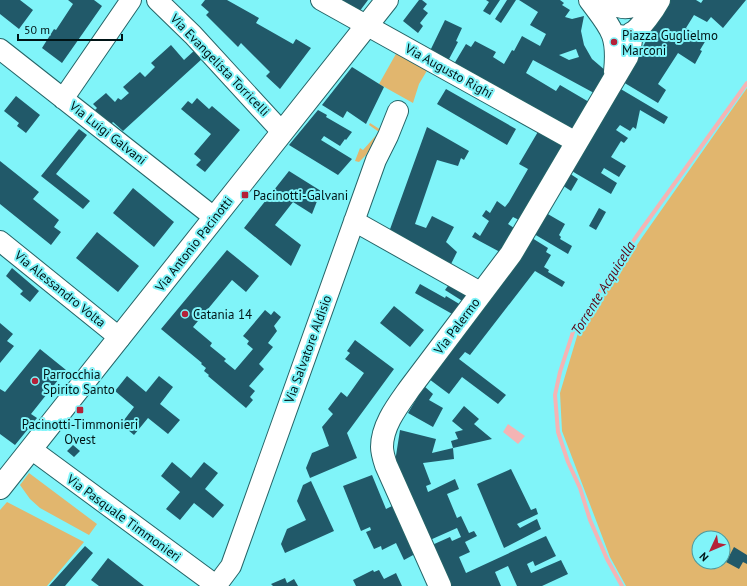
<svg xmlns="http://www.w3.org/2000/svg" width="747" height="586" font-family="'PT Sans',sans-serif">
<rect width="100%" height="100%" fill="#80f4f9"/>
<!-- green -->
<path fill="#e1b66e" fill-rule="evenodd" d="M397,52L428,69L419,84L413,103L379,84Z
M747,88V586H626L610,557L562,431L560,393L578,333L641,239ZM699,538H723V562H699Z
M370,123L381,130L366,155L359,162L355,161L360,148L363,150L379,132L369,125Z
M29,473L97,524L89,535L40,508L30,499L20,485Z
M7,502L84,542L47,586H0V510Z"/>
<!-- water -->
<path fill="#f4b4b4" d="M508,424L525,436L518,444L503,432Z"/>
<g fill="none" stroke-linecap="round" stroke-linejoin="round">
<!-- stream -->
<path stroke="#f4b4b4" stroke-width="4" d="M622,586L607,559L590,520L580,488L568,462L558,432L555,395L560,372L573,332L636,237L747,83"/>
</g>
<!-- building -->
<path fill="#215969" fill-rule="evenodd" d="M0,0H20L33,10L19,29L0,14Z
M68,0H94L102,6L62,63L42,48L54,29L56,30L73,4Z
M205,0H227L259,18L256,23L293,44L296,39L311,48L280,89L266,76L270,72L241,43L238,47L206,15L209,12L201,5Z
M338,0H368L359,12Z
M419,0H422L427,4L423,9L428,13L420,23L423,26L418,33L403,21Z
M486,0H500L490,15L483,11L489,2Z
M507,0H516L501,23L495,19Z
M519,0H560L564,3L562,5L570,10L565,17L572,19L584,16L581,31L584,45L592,59L606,71L594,93L533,60L526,73L556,91L560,85L589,102L573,130L454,64L466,44L471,47L475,41L496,52L493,57L504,64L512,50L514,51L522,36L540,46L546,34L530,25L538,12ZM576,49L579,57L569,60L559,55Z
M669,0H696L701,3L703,0H746L723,28L711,17L707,22L694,15L686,28L706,40L700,50L702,51L695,64L678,53L658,84L666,90L658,103L623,82Z
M445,20L462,28L456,41L458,42L448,61L430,51Z
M171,45L184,60L196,49L203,58L123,131L113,122L110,125L95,110L97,108L93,104L106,93L115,102L118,98L121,100L129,93L123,87L140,72L145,77L155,67L151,63Z
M352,67L384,87L366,124L347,111L343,118L322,105Z
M619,88L668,117L664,124L640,110L636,129L633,127L630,131L620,125L616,130L628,138L624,143L621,141L611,157L626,166L619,177L604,168L601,173L617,183L611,194L570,170Z
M446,89L516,129L507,145L437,104Z
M16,96L40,115L26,133L17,126L19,123L4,111Z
M197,98L209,109L212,106L240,130L205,172L196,165L201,160L194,154L211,134L181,109L188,101L192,104Z
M318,110L327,115L326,117L352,132L346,140L345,139L340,146L324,136L321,140L352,159L338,175L289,145Z
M427,127L469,151L464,160L461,158L458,166L437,160L415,224L426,228L432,216L454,227L446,242L457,252L450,266L389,232Z
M79,129L87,135L56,174L90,201L83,209L41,176Z
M539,130L564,145L519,220L513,217L508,224L514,228L500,252L472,237L475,232L480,236L489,221L482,216L486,210L490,213L497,201L505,207L509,202L528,169L519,164Z
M0,161L39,192L33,199L59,220L54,227L61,232L51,245L0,204Z
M289,171L321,191L312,214L293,202L275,225L301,245L291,266L244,228Z
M569,173L578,179L571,191L562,185Z
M133,188L174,222L154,247L113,213Z
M599,208L606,212L596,230L589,226Z
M546,213L565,224L559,235L561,237L560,239L572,246L568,254L534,234Z
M97,232L139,266L118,292L76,258Z
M532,238L548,248L546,252L551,255L544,267L549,270L548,272L565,282L562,287L535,271L470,355L465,352L459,359L506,395L498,404L462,377L449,394L429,379Z
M227,250L259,276L246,292L232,280L193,327L212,343L210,346L226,359L224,361L235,370L253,349L247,344L249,341L243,336L265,310L271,315L274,311L281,317L274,326L277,331L268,343L273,347L259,364L264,369L249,386L255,391L250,397L253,400L246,408L208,376L209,375L204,371L206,368L201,364L202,363L161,329Z
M12,268L39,291L30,302L20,294L23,291L6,276Z
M450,283L469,295L464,302L445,290Z
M420,284L445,298L446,296L461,305L454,315L415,293Z
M394,306L424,330L410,347L380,323Z
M0,323L13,334L7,341L14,346L0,363Z
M355,340L394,369L347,433L357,458L310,478L306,468L312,453L329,446L322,427L333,414L328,409L341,392L347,397L364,373L345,359L350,353L347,351Z
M40,349L66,370L31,414L37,418L15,445L0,434V389L5,392Z
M127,376L146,392L159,376L173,387L160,404L180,420L168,434L148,418L134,435L121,424L134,407L115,391Z
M424,386L433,394L429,400L443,408L433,427L408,413Z
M464,406L479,419L474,424L492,439L453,448L454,459L423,463L431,484L426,486L428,492L455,479L459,489L447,494L457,518L461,516L469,533L474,531L477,536L465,542L470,552L459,557L466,573L546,536L556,556L535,566L533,561L527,564L531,573L561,560L568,574L542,586H517L508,566L495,572L501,586H451L432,545L450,537L452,541L461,537L457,528L430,540L395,462L400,430L436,439L432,453L453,448L451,441L458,439L455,432L463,430L452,421Z
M73,445L80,451L74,457L67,451Z
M172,462L191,478L204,462L218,473L205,489L224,505L213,518L194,503L180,520L166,509L180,492L161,476Z
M511,469L531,510L536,508L538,514L517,524L520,528L537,519L541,529L504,548L477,484Z
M372,475L386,509L392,506L415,554L404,560L396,543L382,550L381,546L374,549L366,532L371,530L370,527L361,531L343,486Z
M311,481L334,531L285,553L281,544L287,529L306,520L297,501L303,485Z
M85,546L93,553L65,586H49Z
M734,547L747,555V564L743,562L739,569L726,562Z
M108,558L144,586H99L91,580Z
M373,570L374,572L379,570L384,579L396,573L402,586H356L353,580Z
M285,578L287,583L294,579L298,586H273L271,584Z"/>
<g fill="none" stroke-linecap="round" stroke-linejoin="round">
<!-- minor casing -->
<g stroke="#256467" stroke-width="22">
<path id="minor" d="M157,0L193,35L282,132
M321,0L576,142
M0,49L215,218
M63,99L131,0
M354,221L482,293
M0,241L120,338
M31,449L217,586
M216,586L231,566L376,160L388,136L398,111"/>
</g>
<!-- major casing -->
<g stroke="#256467" stroke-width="24">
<path id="major" d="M590,0C611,28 619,34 615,72
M601,0C622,8 626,11 647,0
M619,36C624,37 628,37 632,34C642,26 653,11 659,0
M0,488L387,0
M440,586L386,465C384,459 382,453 382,447C382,425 398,405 410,388L511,254L627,57L630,47L632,33"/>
</g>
<!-- minor -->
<use href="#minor" stroke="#fff" stroke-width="20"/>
<!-- major -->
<use href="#major" stroke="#fff" stroke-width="22"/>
</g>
<!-- markers -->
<g fill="#b42138" stroke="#80f4f9" stroke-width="1.5">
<circle cx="614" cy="42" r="4"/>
<rect x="241" y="191" width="8" height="8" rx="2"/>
<circle cx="185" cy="314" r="4"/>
<circle cx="35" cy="381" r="4"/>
<rect x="76" y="406" width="8" height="8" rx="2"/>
</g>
<g text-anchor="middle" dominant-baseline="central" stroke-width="4" stroke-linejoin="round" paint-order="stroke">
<!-- poi labels -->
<g font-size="13" fill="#001416" stroke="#80f4f9" text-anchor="start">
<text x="622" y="35">Piazza Guglielmo<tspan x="622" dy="15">Marconi</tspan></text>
<text x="253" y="195">Pacinotti-Galvani</text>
<text x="193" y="314">Catania 14</text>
<text x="43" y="374">Parrocchia<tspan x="43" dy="15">Spirito Santo</tspan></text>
<text x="80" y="424" text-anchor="middle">Pacinotti-Timmonieri<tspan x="80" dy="15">Ovest</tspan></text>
</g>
<!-- street labels -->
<g font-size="13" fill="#001416" stroke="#80f4f9">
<text transform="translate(220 65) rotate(46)">Via Evangelista Torricelli</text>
<text transform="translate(449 71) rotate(29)">Via Augusto Righi</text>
<text transform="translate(108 133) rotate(38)">Via Luigi Galvani</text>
<text transform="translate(194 244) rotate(-52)">Via Antonio Pacinotti</text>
<text transform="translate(60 289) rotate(39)">Via Alessandro Volta</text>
<text transform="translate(457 326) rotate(-53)">Via Palermo</text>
<text transform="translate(308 349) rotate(-70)">Via Salvatore Aldisio</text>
<text transform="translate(124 518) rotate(36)">Via Pasquale Timmonieri</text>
</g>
<!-- water labels -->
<g font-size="14" font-style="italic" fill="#5c0012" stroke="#80f4f9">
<text transform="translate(603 288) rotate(-58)">Torrente Acquicella</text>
</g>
</g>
<!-- north arrow -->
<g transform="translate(711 550) rotate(226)"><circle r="19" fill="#80f4f9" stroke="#4d9a9e"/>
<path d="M0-3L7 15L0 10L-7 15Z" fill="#b42138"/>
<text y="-6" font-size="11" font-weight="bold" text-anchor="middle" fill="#001416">N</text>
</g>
<!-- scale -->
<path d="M18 34v6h104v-6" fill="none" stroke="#001416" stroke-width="2"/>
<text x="24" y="34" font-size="12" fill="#001416" stroke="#80f4f9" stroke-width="3" paint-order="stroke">50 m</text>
</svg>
